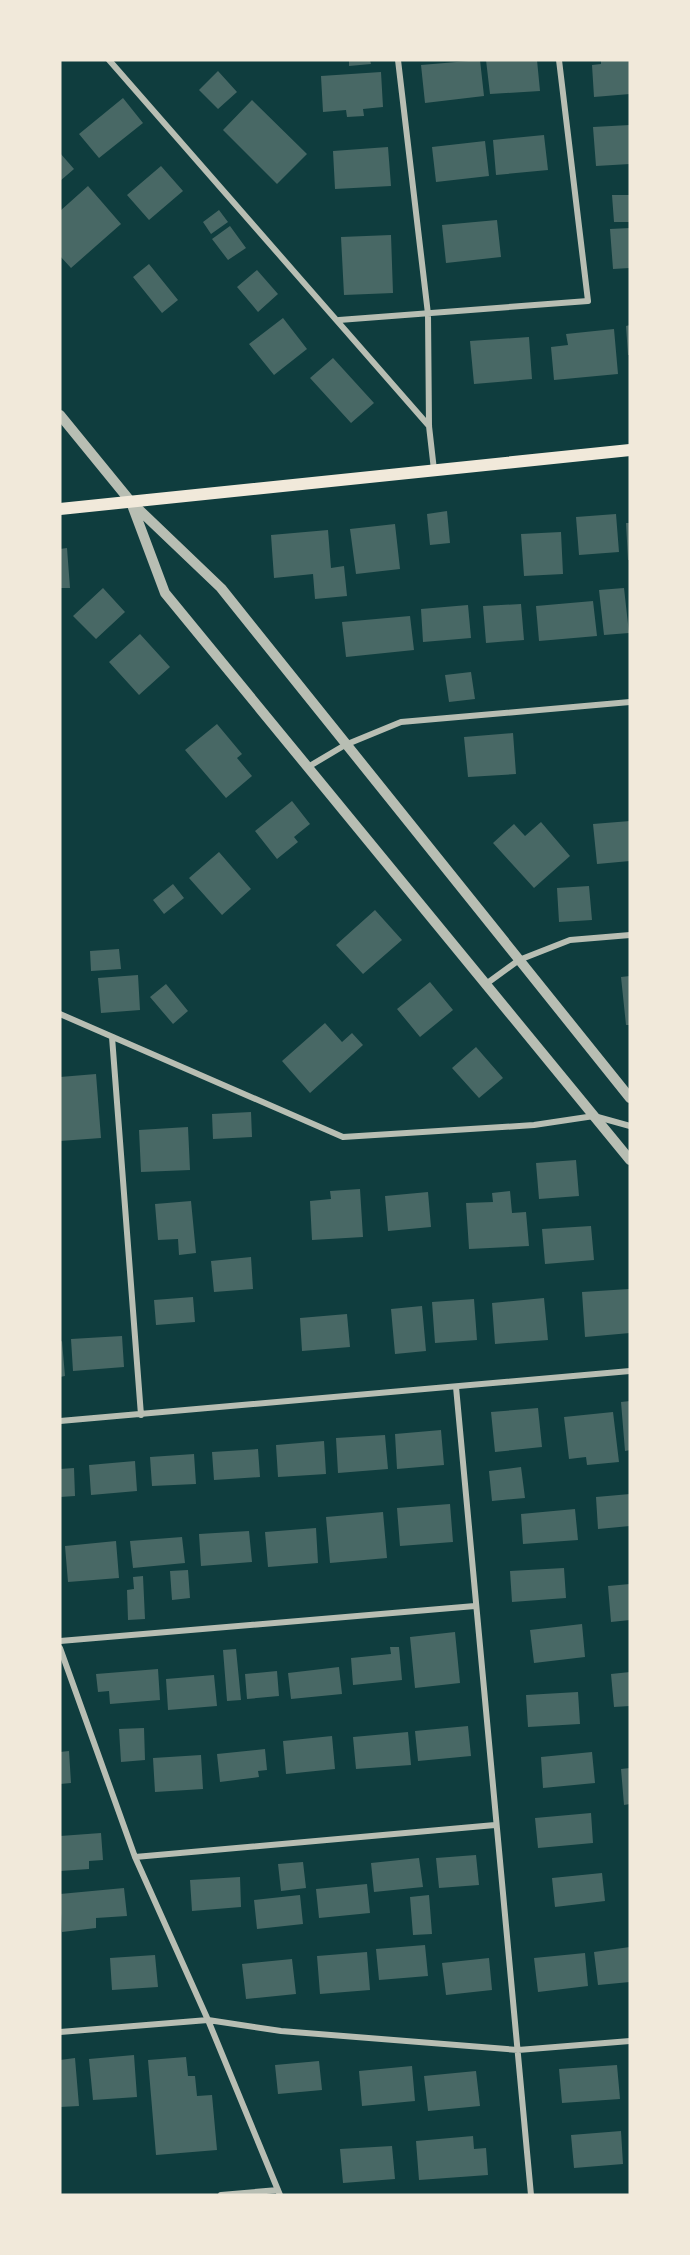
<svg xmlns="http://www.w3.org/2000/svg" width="690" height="2255" font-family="'Roboto Serif',serif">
<rect width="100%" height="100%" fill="#0f3d3e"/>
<!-- building -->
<path fill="#486865" d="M349,60H370L371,64L349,66Z
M480,60L484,96L425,103L421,65Z
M486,60H537L540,91L490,94Z
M601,60H630V94L594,97L592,65L601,64Z
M218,71L237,92L218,109L199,90Z
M381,72L383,107L363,109L364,116L347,117L346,110L323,112L321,76Z
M123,98L143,123L99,158L79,134Z
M252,100L307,154L277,184L223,130Z
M630,125V164L596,166L593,127Z
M544,135L548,170L496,175L493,140Z
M485,141L489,176L436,182L432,147Z
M388,147L391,186L335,189L333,151Z
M60,153L74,169L60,181Z
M161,166L183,191L149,220L127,195Z
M88,186L121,224L71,268L60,256V211Z
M612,195H630V222H614Z
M219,210L228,222L211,234L203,222Z
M497,220L501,257L446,263L442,225Z
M230,226L246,248L228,260L212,239Z
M630,228V268L613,269L610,229Z
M391,235L393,293L344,295L341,237Z
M149,264L178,300L162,313L133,277Z
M257,270L278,294L258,312L237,287Z
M283,318L307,349L274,375L249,344Z
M630,325V355H628L626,326Z
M614,329L618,374L554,380L551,347L568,345L566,334Z
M529,337L532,379L474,384L470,341Z
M333,358L374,403L351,423L310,378Z
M447,511L450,543L430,545L427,514Z
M616,514L619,552L579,555L576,517Z
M626,523H630V560H628Z
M395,524L400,569L356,574L350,529Z
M328,530L331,568L344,566L347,596L315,599L313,574L274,578L271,535Z
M561,532L563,574L524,576L521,534Z
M67,548L70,588H60V549Z
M103,588L125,612L96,639L73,616Z
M624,588L629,633L604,635L599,590Z
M593,601L597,636L539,641L536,606Z
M521,604L524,640L486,643L483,606Z
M468,605L471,638L423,642L421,609Z
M410,616L414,650L346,657L342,622Z
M140,634L170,667L139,695L109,662Z
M471,672L475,699L449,702L445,675Z
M217,724L242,754L237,758L252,776L226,798L185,750Z
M513,733L516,774L468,777L464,737Z
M292,801L310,824L294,837L298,842L277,859L255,831Z
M630,821V861L597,864L593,824Z
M541,822L570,856L534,888L493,843L514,824L525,836Z
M219,852L251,889L222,915L189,878Z
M173,884L184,898L164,914L153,900Z
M589,886L592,920L559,922L557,888Z
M375,910L402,940L363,974L336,945Z
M119,949L121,969L91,971L90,951Z
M138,975L140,1010L101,1013L98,978Z
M630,976V1025H626L621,977Z
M430,982L453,1010L420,1037L397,1009Z
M166,984L188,1011L173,1024L150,997Z
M325,1023L342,1042L352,1033L363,1045L310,1093L282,1061Z
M476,1047L503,1078L479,1098L452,1068Z
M96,1074L101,1138L60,1141V1077Z
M251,1112L252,1137L213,1139L212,1114Z
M188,1127L190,1170L141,1172L139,1130Z
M576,1160L579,1196L539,1199L536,1163Z
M360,1189L363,1237L312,1240L310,1201L331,1199L330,1191Z
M510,1191L512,1213L526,1212L529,1246L469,1249L466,1203L493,1202L492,1193Z
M428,1192L431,1227L388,1231L385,1196Z
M191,1201L196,1253L179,1255L178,1239L158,1240L155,1204Z
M591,1226L594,1260L545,1264L542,1229Z
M251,1257L253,1289L214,1292L211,1261Z
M629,1289L630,1333L585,1337L582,1292Z
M193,1297L195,1322L156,1325L154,1300Z
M544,1298L548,1340L495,1344L492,1303Z
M474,1299L477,1340L435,1343L432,1302Z
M422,1306L426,1351L395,1354L391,1309Z
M347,1314L350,1347L302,1351L300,1318Z
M122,1336L124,1367L73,1371L71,1339Z
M62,1341L65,1376L60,1377V1342Z
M630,1401V1450L625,1451L621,1402Z
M538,1408L542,1447L495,1452L491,1412Z
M613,1412L619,1462L587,1465L586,1457L569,1459L564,1417Z
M441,1430L444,1465L397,1469L395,1434Z
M385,1435L388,1469L338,1473L336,1438Z
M324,1441L326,1474L278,1477L276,1445Z
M258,1449L260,1477L214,1480L212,1452Z
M194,1454L196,1484L152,1486L150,1457Z
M135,1461L137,1491L91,1495L89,1465Z
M521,1467L525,1498L492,1501L489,1471Z
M74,1468L75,1496L60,1497V1469Z
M630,1494V1526L598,1529L596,1497Z
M450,1504L453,1542L400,1546L397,1508Z
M575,1509L578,1540L523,1544L521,1514Z
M383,1512L387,1558L330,1563L326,1517Z
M316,1528L318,1563L268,1567L265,1532Z
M249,1531L252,1562L201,1566L199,1534Z
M182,1537L185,1563L133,1568L130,1541Z
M116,1541L119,1578L68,1582L65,1546Z
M564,1568L566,1598L512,1602L510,1571Z
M188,1570L190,1598L172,1600L170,1571Z
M143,1576L145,1619L128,1620L127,1590L134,1589L133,1577Z
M630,1584V1620L611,1622L608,1586Z
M582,1624L585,1657L534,1663L530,1630Z
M455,1632L460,1683L415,1688L410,1637Z
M390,1647H399L402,1680L353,1685L351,1658L391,1654Z
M236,1649L241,1700L227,1701L223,1650Z
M339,1667L342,1694L291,1699L288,1673Z
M158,1669L160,1700L110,1704L109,1691L98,1692L96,1674Z
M277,1671L279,1696L247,1699L245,1674Z
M630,1672V1706L614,1707L611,1674Z
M214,1675L217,1706L168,1710L166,1679Z
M578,1692L580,1724L528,1727L526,1695Z
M468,1726L471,1756L418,1761L415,1731Z
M144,1728L145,1760L121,1762L119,1729Z
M408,1732L411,1765L356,1769L353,1737Z
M332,1736L335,1769L286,1774L283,1741Z
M265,1749L267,1770L258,1771L259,1777L220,1782L217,1754Z
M69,1751L71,1783L60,1784V1752Z
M592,1752L595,1783L543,1788L541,1757Z
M201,1755L203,1789L155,1792L153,1758Z
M630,1768V1804L624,1805L621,1769Z
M591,1813L593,1843L538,1848L535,1818Z
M101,1833L103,1860L89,1861V1869L60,1871V1836Z
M476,1855L479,1885L439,1888L436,1858Z
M419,1858L423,1887L374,1892L371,1863Z
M303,1862L306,1888L281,1891L278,1864Z
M602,1873L605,1901L555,1907L552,1878Z
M240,1877L241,1907L192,1911L190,1880Z
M367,1884L370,1913L319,1918L316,1889Z
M124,1888L127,1916L96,1918V1928L62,1932L60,1894Z
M300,1895L303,1924L257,1929L254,1900Z
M429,1895L432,1934L413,1935L410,1897Z
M425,1945L428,1976L379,1980L376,1949Z
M630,1947V1982L598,1985L594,1952Z
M367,1952L370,1990L320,1994L317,1956Z
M585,1953L588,1986L538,1992L534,1958Z
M155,1955L158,1987L112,1990L110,1958Z
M489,1958L492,1990L446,1995L442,1963Z
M292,1959L296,1994L246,1999L242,1964Z
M134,2055L137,2097L93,2100L89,2059Z
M186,2057L188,2076H195L197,2096L212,2095L217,2150L156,2155L148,2060Z
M75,2058L79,2106L60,2107V2060Z
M319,2061L322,2090L278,2094L275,2065Z
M617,2065L620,2099L562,2103L559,2069Z
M412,2066L415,2101L362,2106L359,2071Z
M476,2071L480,2106L428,2111L424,2076Z
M621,2131L623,2164L574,2168L571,2135Z
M473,2136L474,2149L486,2148L488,2175L419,2180L416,2141Z
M392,2146L395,2179L343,2183L340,2149Z"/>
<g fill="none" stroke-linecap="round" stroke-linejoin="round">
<!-- minor -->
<path stroke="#b8beb3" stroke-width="6" d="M109,60L429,426
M398,60L428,314L429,426L434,470
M339,320L588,301L559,60
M308,767L345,745L401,722L630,702
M486,984L519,960L570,940L630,935
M60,1014L343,1137L534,1125L594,1116L630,1126
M112,1037L141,1415
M456,1387L531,2195
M60,1421L630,1371
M60,1641L475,1606
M60,1648L135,1857L208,2020L280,2195
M135,1857L495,1825
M60,2032L208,2020L281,2031L518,2050L630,2041
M221,2195L278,2190"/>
<!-- tertiary -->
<path stroke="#b8beb3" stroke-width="10" d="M60,415L131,502L221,588L630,1098
M132,505L165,593L630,1160"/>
<!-- secondary -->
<path stroke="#f1e9da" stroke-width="12" d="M60,509L630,450"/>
</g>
<!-- border -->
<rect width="690" height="2255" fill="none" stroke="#f1e9da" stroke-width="123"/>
</svg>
